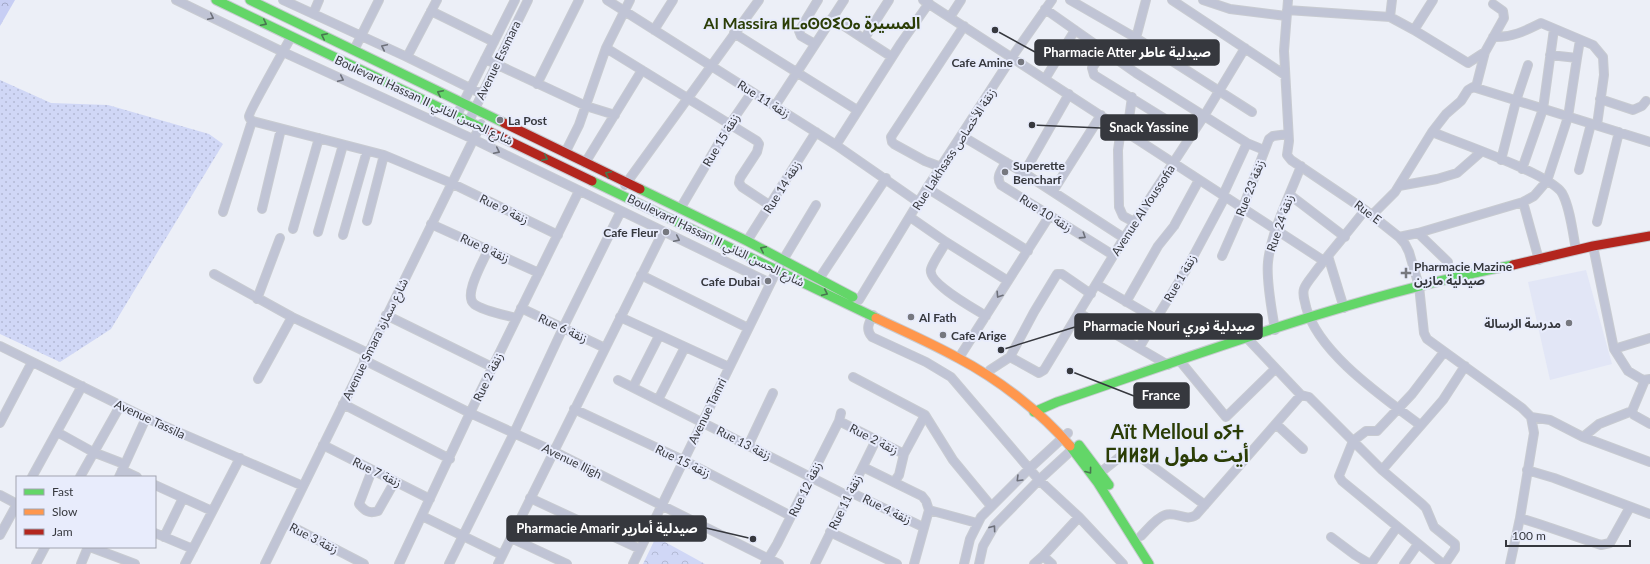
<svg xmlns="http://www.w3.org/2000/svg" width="1650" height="564" font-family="Lato,'Noto Sans Arabic','Noto Sans Tifinagh',sans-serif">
<defs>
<pattern id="grass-dots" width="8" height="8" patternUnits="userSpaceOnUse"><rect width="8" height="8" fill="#d0d7f6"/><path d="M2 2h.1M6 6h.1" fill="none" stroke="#b3b9d4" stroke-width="1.8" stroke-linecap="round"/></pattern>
<pattern id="forest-crowns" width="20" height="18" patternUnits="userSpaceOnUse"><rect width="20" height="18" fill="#c7cef4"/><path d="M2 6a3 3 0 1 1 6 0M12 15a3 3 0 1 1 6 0" fill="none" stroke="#a2a8c7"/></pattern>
<pattern id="park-crowns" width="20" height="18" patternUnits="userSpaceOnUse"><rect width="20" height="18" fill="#d0d7f6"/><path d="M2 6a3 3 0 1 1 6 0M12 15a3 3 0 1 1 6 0" fill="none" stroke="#b3b9d4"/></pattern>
</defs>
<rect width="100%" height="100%" fill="#eceff7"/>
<!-- built -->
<path fill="#e2e6f6" d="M1586,270L1612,364L1550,380L1528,282Z"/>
<!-- grass -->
<path fill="url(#grass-dots)" d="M0,80L51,103L108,105L209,134L223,144L111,329L60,362L0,334Z"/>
<!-- forest -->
<path fill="url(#forest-crowns)" d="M0,0H15L0,26Z"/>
<!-- park -->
<path fill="url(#park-crowns)" d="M656,537L705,564H643Z"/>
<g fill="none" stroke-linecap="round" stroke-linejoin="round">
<!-- street casing -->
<g stroke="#c8cbd1" stroke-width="10">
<path id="street" d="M176,0L283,52L473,139L770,283
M283,0L407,57L482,94
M607,0L836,145L918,202
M889,0L864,39L892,57
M923,0L1324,261
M1070,0L1136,38L1252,112
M1172,0L1285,75
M1203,0L1230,9L1286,16
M1288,0L1284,51L1289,141L1287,155L1291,160L1365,210L1399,237L1405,244L1409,252L1419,286L1424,333L1427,339L1522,408L1531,417L1534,433L1520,518L1510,564
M1045,9L1136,73L1247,143L1264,150
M1287,10L1390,17L1414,30L1433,0
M431,11L494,42
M313,14L319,0
M950,17L961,0
M1390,17L1392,0
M832,18L864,39
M654,30L673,0
M1414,30L1468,63L1485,52
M734,33L857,110
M291,37C286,47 249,111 249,116C249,119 251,119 252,121L384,155L367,221
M1493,37C1511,38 1525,31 1541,23L1593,45L1603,57L1604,75L1597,125
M1136,38L1146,0
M815,44L801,36L799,31L818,0
M606,48L757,141L759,144L757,152L740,178L739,183L742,187L771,206
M354,50L379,0
M1104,51L1092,68L1094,75L1191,135
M407,57L437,0
M1577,58L1580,40
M485,59L586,106L615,115
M1045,79L1075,30
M537,84L579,0
M1476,87L1485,52L1504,18L1503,11L1493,4
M1600,99L1633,110L1642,106L1646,101
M775,106L844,0
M457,115L515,0
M469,121L528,0
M1121,129L1118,150L1119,207L1123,216L1134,222
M1432,132C1457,142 1550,174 1562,193C1570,207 1573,234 1576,250
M1127,133L1132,97
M962,136L1024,173L1124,238
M836,145L901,43L929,3
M565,153L579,125L606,48L630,0
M384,155L451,183L558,235
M1501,160L1516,101L1528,65
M1006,162C1002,170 995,177 1001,185L1113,255
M585,163L642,70
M941,167L925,161L894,144L892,142L891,137L964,26
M1522,169L1543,109L1554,29
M1579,170L1591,124
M1024,173L1069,94
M625,185L759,0
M1399,186L1437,179L1457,173L1481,152
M927,188L1028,251
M1053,191L1101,115
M1223,195L1247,143
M1290,195L1345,237
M1523,202L1539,260
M262,209L281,129
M680,209L730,124L752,92
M1365,210C1349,231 1332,250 1316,271C1312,277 1306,283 1304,289C1302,295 1305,301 1306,307C1318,353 1383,397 1420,425
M223,212L252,121
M1372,215L1395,192L1432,132L1446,114L1461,101L1468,90L1473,87L1650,142
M910,217L946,242L1008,281
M1597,222L1619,132
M431,224L539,273
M293,229L319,138
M318,232L343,145
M1418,233L1448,262
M343,235L367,151
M1399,237L1418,233L1523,202L1534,196L1547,181L1568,117L1577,58L1550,55
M747,241L816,132
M946,242C942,250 934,260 931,269C927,283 975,309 986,316
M1593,246L1614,349L1628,371L1643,380L1650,379
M488,250C483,262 463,295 474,304C483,311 505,315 516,318
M1222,256L1240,215L1269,139L1273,136L1288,134
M1328,256L1344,308
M214,274L292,317L368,353
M641,275L748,328
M819,279L886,178
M1096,284L1156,319L1186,270L1225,197
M257,299L280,238
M859,300L927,188L1012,57L1052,0
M1126,302L1158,246L1174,226L1199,180
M521,308L605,348
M1079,313L1168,365
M386,315L492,367
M873,315C869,323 865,329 872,337L926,362L951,377L1039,480L1079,517L1123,564
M620,317L729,367
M1275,330C1272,310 1266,282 1268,262C1271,232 1290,195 1301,166
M1247,338L1301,395L1309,397L1382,470L1422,504L1426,508L1434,527L1455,544V549L1445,564
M0,346L146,418L303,486
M1139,348L1156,319
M1614,349L1650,338
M962,353L1050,215
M1010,357L1039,373L1044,370L1124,238L1204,116L1245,48
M364,360L470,413L553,451L779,564
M1180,361L1226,417L1275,369
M990,370L1010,357L1034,312L1057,274H1062L1091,294
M853,377L925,415
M258,379L292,317
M618,380L848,496
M1645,380L1632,411L1634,415L1650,424
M633,387L659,336
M658,400L685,347
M343,404L450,459
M574,409L683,460L791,516
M1531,417L1550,420L1583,437L1650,462
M839,421L904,454L899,475L894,482
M0,423L32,362
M1276,424L1303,449
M57,432L93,452L124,464
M1583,437L1599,424L1632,411
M323,445L430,499
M748,446L773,393
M904,454L925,415L953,460L991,506
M863,467L922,496L926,501L929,510L977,523
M122,470L137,477
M372,470L359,504C365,511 369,514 378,511L395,481
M1382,470L1443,400L1465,366
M1527,470L1554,478L1650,514
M1101,472L1126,452L1132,451L1205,505
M32,477L82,386
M80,477L120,406
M119,477L146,418
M155,485L212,511
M850,492L923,527
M0,495L17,504
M530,498L640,549
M422,516L502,555
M1520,518L1539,524L1601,545L1610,543L1630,507
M285,523L364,564
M830,532L897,564
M155,533L193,549
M0,535L17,504
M1141,536C1148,529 1156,518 1165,515C1176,511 1186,522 1196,515L1301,395
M164,537L183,498
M1331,537L1355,555L1370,564
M511,538L567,564
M90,547L135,564
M1043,556L1052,564
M36,564L45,547
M81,564L88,547
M185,564L240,458
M265,564L481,124
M399,564L470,413L579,191
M449,564L514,433L563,328L621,211
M498,564L663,232
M633,564L777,270L816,205
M765,564L777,544L839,421L841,413
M815,564L876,440
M914,564L929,510
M964,564L970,539L981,517L1030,468L1068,433
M979,564L983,546L995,525L1039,480L1075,447
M1034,564L1043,556L1079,517
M1371,564L1397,527
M1404,564L1418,544
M1443,564L1342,481L1339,476L1353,441L1366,431H1377L1412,394L1444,352"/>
</g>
<!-- fast casing -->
<g stroke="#c8cbd1" stroke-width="11">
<path id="fast" d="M216,0L486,130
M250,0L504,123
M592,181L876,318
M640,189L747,241L853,297
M1034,412L1057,402C1207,351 1357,295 1513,265
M1079,445L1109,485
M1070,446L1098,483L1149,564"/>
</g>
<!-- slow casing -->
<g stroke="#c8cbd1" stroke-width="11">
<path id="slow" d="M876,318C903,331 931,343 958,358C998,379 1041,412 1070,446"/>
</g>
<!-- jam casing -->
<g stroke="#c8cbd1" stroke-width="11">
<path id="jam" d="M504,123L640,189
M486,130L592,181
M1513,265L1593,246L1650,236"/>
</g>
<!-- street -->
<use href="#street" stroke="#c0c4d5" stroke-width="8"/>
<!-- fast -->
<use href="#fast" stroke="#63d668" stroke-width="9"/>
<!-- slow -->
<use href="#slow" stroke="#ff974d" stroke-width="9"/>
<!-- jam -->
<use href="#jam" stroke="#b3261e" stroke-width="9"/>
</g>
<!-- one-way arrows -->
<defs><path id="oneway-chevron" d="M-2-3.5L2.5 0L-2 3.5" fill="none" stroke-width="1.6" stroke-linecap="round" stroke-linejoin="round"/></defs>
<g stroke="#6d707a">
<use href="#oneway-chevron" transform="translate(211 17) rotate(26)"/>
<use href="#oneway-chevron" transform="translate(384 47) rotate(-155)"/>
<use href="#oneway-chevron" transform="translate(341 79) rotate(25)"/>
<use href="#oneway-chevron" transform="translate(497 151) rotate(26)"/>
<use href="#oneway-chevron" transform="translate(1083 236) rotate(33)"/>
<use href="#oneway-chevron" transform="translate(677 239) rotate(26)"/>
<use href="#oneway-chevron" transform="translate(999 295) rotate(123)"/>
<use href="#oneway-chevron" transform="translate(1019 479) rotate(135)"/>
<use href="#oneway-chevron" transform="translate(993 528) rotate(-54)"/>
</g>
<g stroke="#48774f">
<use href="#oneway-chevron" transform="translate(264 23) rotate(26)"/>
<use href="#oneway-chevron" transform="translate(324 36) rotate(-154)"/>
<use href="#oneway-chevron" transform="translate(440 93) rotate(-154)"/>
<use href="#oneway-chevron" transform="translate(545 158) rotate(26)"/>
<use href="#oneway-chevron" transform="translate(608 174) rotate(-153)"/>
<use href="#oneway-chevron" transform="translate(763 249) rotate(-154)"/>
<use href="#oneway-chevron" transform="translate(825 293) rotate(25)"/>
<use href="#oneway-chevron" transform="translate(1089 471) rotate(53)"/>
</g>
<!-- markers -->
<g fill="#76787f" stroke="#e8ecfc" stroke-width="1.5">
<circle cx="1021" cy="62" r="4"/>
<circle cx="500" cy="120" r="4"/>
<circle cx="1005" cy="172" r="4"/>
<circle cx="666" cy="232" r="4"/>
<path d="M1404 267h4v4h4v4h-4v4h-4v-4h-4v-4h4z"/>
<circle cx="768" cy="281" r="4"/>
<circle cx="911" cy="317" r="4"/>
<circle cx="1569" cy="323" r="4"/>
<circle cx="943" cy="335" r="4"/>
</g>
<g text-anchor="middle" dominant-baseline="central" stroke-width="4" stroke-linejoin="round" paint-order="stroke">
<!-- street labels -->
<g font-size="12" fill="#36383e" stroke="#e8ecfc">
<text transform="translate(498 60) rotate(-64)">Avenue Essmara</text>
<text transform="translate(764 99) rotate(32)">Rue 11 زنقة</text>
<text transform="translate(424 100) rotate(25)">Boulevard Hassan II شارع الحسن الثاني</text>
<text transform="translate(721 140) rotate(-59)">Rue 15 زنقة</text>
<text transform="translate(954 149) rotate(-57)">Rue Lakhsass زنقة الأخصاص</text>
<text transform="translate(782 187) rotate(-58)">Rue 14 زنقة</text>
<text transform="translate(1250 188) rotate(-69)">Rue 23 زنقة</text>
<text transform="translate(504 209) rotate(26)">Rue 9 زنقة</text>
<text transform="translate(1143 210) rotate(-57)">Avenue Al Youssofia</text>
<text transform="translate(1368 212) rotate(37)">Rue E</text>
<text transform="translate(1046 213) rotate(32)">Rue 10 زنقة</text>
<text transform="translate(1280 223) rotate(-71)">Rue 24 زنقة</text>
<text transform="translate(716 240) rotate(26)">Boulevard Hassan II شارع الحسن الثاني</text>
<text transform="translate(485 248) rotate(25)">Rue 8 زنقة</text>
<text transform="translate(1180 278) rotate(-60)">Rue 1 زنقة</text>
<text transform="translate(563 328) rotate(25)">Rue 6 زنقة</text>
<text transform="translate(375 339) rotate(-64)">Avenue Smara شارع سمارة</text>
<text transform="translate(488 377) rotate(-64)">Rue 2 زنقة</text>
<text transform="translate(707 411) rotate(-64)">Avenue Tamri</text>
<text transform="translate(150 419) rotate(25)">Avenue Tassila</text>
<text transform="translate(874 439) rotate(27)">Rue 2 زنقة</text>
<text transform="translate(744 443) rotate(27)">Rue 13 زنقة</text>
<text transform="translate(572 461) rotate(26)">Avenue Iligh</text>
<text transform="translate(683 461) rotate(26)">Rue 15 زنقة</text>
<text transform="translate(377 472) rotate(26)">Rue 7 زنقة</text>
<text transform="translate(805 489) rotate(-64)">Rue 12 زنقة</text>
<text transform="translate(845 502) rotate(-64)">Rue 11 زنقة</text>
<text transform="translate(887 509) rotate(26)">Rue 4 زنقة</text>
<text transform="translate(314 538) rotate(27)">Rue 3 زنقة</text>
</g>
<!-- poi labels -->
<g font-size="12" font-weight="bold" fill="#36383e" stroke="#e8ecfc" text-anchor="start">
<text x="1013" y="62" text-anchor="end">Cafe Amine</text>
<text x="508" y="120">La Post</text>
<text x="1013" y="165">Superette<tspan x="1013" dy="14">Bencharf</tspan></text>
<text x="658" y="232" text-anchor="end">Cafe Fleur</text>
<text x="1414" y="266">Pharmacie Mazine<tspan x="1414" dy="14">صيدلية مازين</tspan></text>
<text x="760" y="281" text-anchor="end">Cafe Dubai</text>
<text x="919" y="317">Al Fath</text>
<text x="1561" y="323" text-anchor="end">مدرسة الرسالة</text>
<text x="951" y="335">Cafe Arige</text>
</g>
<!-- district labels -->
<g font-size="16" font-weight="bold" fill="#2b3d06" stroke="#e8ecfc">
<text x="812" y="22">Al Massira ⵍⵎⴰⵙⵙⵉⵔⴰ المسيرة</text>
</g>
<!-- town labels -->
<g font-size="20" font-weight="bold" fill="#2b3d06" stroke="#e8ecfc">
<text x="1177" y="431">Aït Melloul ⴰⵢⵜ<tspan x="1177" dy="23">ⵎⵍⵍⵓⵍ أيت ملول</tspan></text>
</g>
</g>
<!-- callouts -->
<path fill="none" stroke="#36383e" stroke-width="1.5" d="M995 30L1035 52M1032 125L1101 128M1001 350L1075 327M1070 371L1134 396M753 539L706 528"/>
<g fill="#36383e" stroke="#e8ecfc" stroke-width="1.5">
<circle cx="995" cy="30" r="4"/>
<circle cx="1032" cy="125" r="4"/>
<circle cx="1001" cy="350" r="4"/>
<circle cx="1070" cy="371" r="4"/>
<circle cx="753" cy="539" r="4"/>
</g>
<g fill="#36383e" stroke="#36383e" stroke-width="1.5">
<rect x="1035" y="40" width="184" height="25" rx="4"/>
<rect x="1101" y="115" width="96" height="25" rx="4"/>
<rect x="1075" y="314" width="187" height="25" rx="4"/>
<rect x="1134" y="383" width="55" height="25" rx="4"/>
<rect x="507" y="516" width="199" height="25" rx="4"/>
</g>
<g font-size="13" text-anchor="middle" font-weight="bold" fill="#fff">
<text x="1127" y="57">Pharmacie Atter صيدلية عاطر</text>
<text x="1149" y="132">Snack Yassine</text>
<text x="1169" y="331">Pharmacie Nouri صيدلية نوري</text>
<text x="1161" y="400">France</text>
<text x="607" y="533">Pharmacie Amarir صيدلية أمارير</text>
</g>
<!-- legend -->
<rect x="16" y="476" width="140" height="72" fill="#e8ecfc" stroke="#a1a4b0"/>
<rect x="24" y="489" width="20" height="6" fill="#63d668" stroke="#a1a4b0"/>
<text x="52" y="496" font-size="12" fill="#36383e">Fast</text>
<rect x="24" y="509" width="20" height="6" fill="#ff974d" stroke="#a1a4b0"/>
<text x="52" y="516" font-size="12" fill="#36383e">Slow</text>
<rect x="24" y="529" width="20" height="6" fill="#b3261e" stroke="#a1a4b0"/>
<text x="52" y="536" font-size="12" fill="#36383e">Jam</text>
<!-- scale -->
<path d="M1506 540v6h124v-6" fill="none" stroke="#36383e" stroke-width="2"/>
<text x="1512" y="540" font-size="12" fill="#36383e" stroke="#e8ecfc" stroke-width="3" paint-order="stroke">100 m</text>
</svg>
